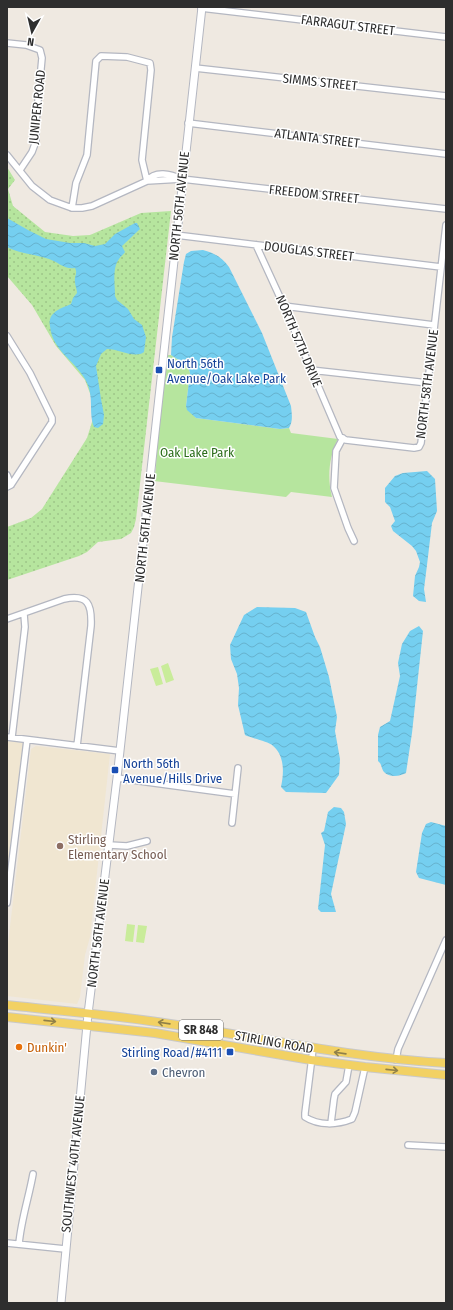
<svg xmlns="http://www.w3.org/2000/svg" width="453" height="1310" font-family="'Fira Sans Condensed',sans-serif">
<defs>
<pattern id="grass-dots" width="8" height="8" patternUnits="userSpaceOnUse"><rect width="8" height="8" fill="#b6e59e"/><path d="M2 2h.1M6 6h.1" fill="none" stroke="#9dc588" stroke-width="1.8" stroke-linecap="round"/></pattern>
<pattern id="water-waves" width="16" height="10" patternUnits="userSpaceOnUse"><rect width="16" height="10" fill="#75cff0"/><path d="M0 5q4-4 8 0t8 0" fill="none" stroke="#66b2ce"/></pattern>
</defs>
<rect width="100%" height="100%" fill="#efe9e1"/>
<!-- education -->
<path fill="#f0e6d1" d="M7,741L23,743L7,878Z
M36,746L110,754L90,937L85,955L80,997L77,1004L7,996V952L31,749Z"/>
<!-- grass -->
<path fill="url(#grass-dots)" d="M7,167L15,180L8,189L13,206L45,232L73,236L90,235L141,213L171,211L136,519L134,527L131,533L121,539L98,542L87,552L79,556L7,580V527L31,518L42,509L87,438L92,422V409L91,396L85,380L56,346L32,305L7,276Z"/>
<!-- park -->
<path fill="#b6e59e" d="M165,355H171L188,366L190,373L186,406L196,418L280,429L289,428L291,433L338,439C329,456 327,478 332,497L291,492L286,497L154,481L156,467L157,433Z"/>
<!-- pitch -->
<path fill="#c9ec9a" d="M168,663L174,680L166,683L161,666Z
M158,667L163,684L156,686L150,669Z
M127,924L135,925L133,942L125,941Z
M138,925L147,926L144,943L136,942Z"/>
<!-- water -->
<path fill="url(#water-waves)" d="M7,218L28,230L46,239L70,243H84L95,246L105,244L115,234L135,223H137L140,229L122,246L125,252C123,255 121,256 119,259C112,268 115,285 115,296L117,300L128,309L134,319L142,325L146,337L144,352C135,359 119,349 107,349L101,354L96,366L101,399L104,415L103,424L98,428L94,427C88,412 95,396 85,379C74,360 52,350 50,326C49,321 50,316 54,313C59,308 65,307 71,304L73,298L77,293C77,289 75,286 75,282C74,276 78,274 75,268C65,270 58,262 49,259C35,254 20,254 7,247Z
M203,250C214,253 222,257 229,267L262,333L291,406C292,415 293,421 289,428L280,429L196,418L187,410L186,406L190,373L188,366L171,355L172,337L184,262L186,254L191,251Z
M427,471L435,479L437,511L432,523L427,565L424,589L426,602L419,601L413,596L415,576L419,567L420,562L416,551L412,546L393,531L391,526L395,521L390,507L385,502V488L395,476L403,473Z
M257,607L295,608L306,612L315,637L320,647L329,677L337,717L335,731L340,759L339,775L326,793L286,792L281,787C284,773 285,755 272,745C269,742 251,738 245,735L238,705L239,688L237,674L231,659L230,645L244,615Z
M419,626L423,631L412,733L406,773C401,776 389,778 384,772C381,768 382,764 378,761V735L380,727L390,721L400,676L398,663L402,644L410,631Z
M334,807L341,808L344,812L346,824L331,894L336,912H321L318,909L325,845L321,833L324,831L328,812Z
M431,822L446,826V885L419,878L416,872L422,833L426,824Z"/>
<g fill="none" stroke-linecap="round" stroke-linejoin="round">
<!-- minor casing -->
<g stroke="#b4b7c1" stroke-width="8">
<path id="minor" d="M201,8L446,37
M7,43L26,45L40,50L42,58L36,122V141L32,152L20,170
M195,68L446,96
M188,123L446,154
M7,155L32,186L50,200L72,208H82L92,206L147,181L182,179L446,209
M147,181C155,170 171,174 181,179
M72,208L76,183L87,155L96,61L101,56L127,57L150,63L151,70L142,160L147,181
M176,235L441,267
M256,245L284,306L340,437L346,440L414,448L419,447L421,443L446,225
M284,306L434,325
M7,336L30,373L52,418V422L11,485L7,487
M311,370L428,383
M343,438L336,451L334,488L348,528L354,541
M7,475L11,485
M7,619L64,599C88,594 92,604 91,626L77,746
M7,737L120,751
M12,737L25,627L24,614
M117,778L235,794
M232,823L238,768
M109,845L127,846L147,841
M7,903L27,740
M313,1049L305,1113V1117C319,1126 337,1125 352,1119L355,1112L365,1067
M396,1060L398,1049L446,940
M331,1123L334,1099L335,1094L346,1082L349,1065
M408,1145L446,1147
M7,1243L65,1249
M19,1244C21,1220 29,1197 33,1174"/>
</g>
<!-- tertiary casing -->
<g stroke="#b4b7c1" stroke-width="9">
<path id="tertiary" d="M61,1303L88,1014L117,778L202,7"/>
</g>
<!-- primary casing -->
<g stroke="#c9c9c9" stroke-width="10">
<path id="primary" d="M7,1005C61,1011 116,1015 170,1024C262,1038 353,1058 446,1063
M7,1017L155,1033L311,1060L365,1067L446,1075"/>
</g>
<!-- minor -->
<use href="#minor" stroke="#fff" stroke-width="5.5"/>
<!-- tertiary -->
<use href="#tertiary" stroke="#fff" stroke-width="7"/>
<!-- primary -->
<use href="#primary" stroke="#f2d163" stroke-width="8"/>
</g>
<!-- one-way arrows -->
<defs><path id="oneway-shaft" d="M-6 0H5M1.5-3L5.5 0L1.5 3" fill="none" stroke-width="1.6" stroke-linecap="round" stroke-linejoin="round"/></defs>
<g stroke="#908048">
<use href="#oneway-shaft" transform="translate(50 1021) rotate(6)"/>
<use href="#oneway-shaft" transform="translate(164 1023) rotate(-172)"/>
<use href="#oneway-shaft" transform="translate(340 1053) rotate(-172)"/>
<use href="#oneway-shaft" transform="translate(392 1070) rotate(6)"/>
</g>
<!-- markers -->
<g fill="#1a4fb4" stroke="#fff" stroke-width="1.5">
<rect x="155" y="366" width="8" height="8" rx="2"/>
<rect x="111" y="766" width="8" height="8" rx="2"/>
<rect x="226" y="1048" width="8" height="8" rx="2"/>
</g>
<circle fill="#8d6e63" stroke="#fff" stroke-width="1.5" cx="60" cy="846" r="4"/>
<circle fill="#e8710a" stroke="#fff" stroke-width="1.5" cx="19" cy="1047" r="4"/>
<circle fill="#5c6f8a" stroke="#fff" stroke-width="1.5" cx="154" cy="1072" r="4"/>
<g text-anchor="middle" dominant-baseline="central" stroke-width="3" stroke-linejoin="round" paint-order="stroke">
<!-- shield labels -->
<rect fill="#fff" stroke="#6d6d6d" stroke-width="1" x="179" y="1020" width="44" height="20" rx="3"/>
<g font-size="12" font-weight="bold" fill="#2e2e2e">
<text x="201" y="1030">SR 848</text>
</g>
<!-- street labels -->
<g font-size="13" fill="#2e2e2e" stroke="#fff">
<text transform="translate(348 25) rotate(7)">FARRAGUT STREET</text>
<text transform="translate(320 82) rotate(6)">SIMMS STREET</text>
<text transform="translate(37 107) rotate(-84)">JUNIPER ROAD</text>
<text transform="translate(317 138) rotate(7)">ATLANTA STREET</text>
<text transform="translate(314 194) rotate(6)">FREEDOM STREET</text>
<text transform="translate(179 206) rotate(-84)">NORTH 56TH AVENUE</text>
<text transform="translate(309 251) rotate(7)">DOUGLAS STREET</text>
<text transform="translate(299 341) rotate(67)">NORTH 57TH DRIVE</text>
<text transform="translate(427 384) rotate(-83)">NORTH 58TH AVENUE</text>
<text transform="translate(145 528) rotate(-84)">NORTH 56TH AVENUE</text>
<text transform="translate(98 933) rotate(-83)">NORTH 56TH AVENUE</text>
<text transform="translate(274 1042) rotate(10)">STIRLING ROAD</text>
<text transform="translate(73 1164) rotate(-84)">SOUTHWEST 40TH AVENUE</text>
</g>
<!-- transit labels -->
<g font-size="13" fill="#164399" stroke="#fff" text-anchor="start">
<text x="167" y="363">North 56th<tspan x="167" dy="15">Avenue/Oak Lake Park</tspan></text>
<text x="123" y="763">North 56th<tspan x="123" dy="15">Avenue/Hills Drive</tspan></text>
<text x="222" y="1052" text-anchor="end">Stirling Road/#4111</text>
</g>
<!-- park labels -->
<g font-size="13" fill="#2c6e1b" stroke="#fff">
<text x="197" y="452">Oak Lake Park</text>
</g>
<!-- education labels -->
<g font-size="13" fill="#785e54" stroke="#fff" text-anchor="start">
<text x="68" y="839">Stirling<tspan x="68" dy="15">Elementary School</tspan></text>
</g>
<!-- food labels -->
<g font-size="13" fill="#c56008" stroke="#fff" text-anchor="start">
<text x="27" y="1047">Dunkin'</text>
</g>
<!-- service labels -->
<g font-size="13" fill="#4e5e75" stroke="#fff" text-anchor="start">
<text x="162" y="1072">Chevron</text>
</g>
</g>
<!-- border -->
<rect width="453" height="1310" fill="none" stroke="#2e2e2e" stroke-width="16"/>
<!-- north arrow -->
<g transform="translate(32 32) rotate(188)" stroke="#ffffff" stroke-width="3" paint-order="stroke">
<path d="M0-3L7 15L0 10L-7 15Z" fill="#2e2e2e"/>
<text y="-6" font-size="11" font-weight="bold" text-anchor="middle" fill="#2e2e2e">N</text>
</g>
</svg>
